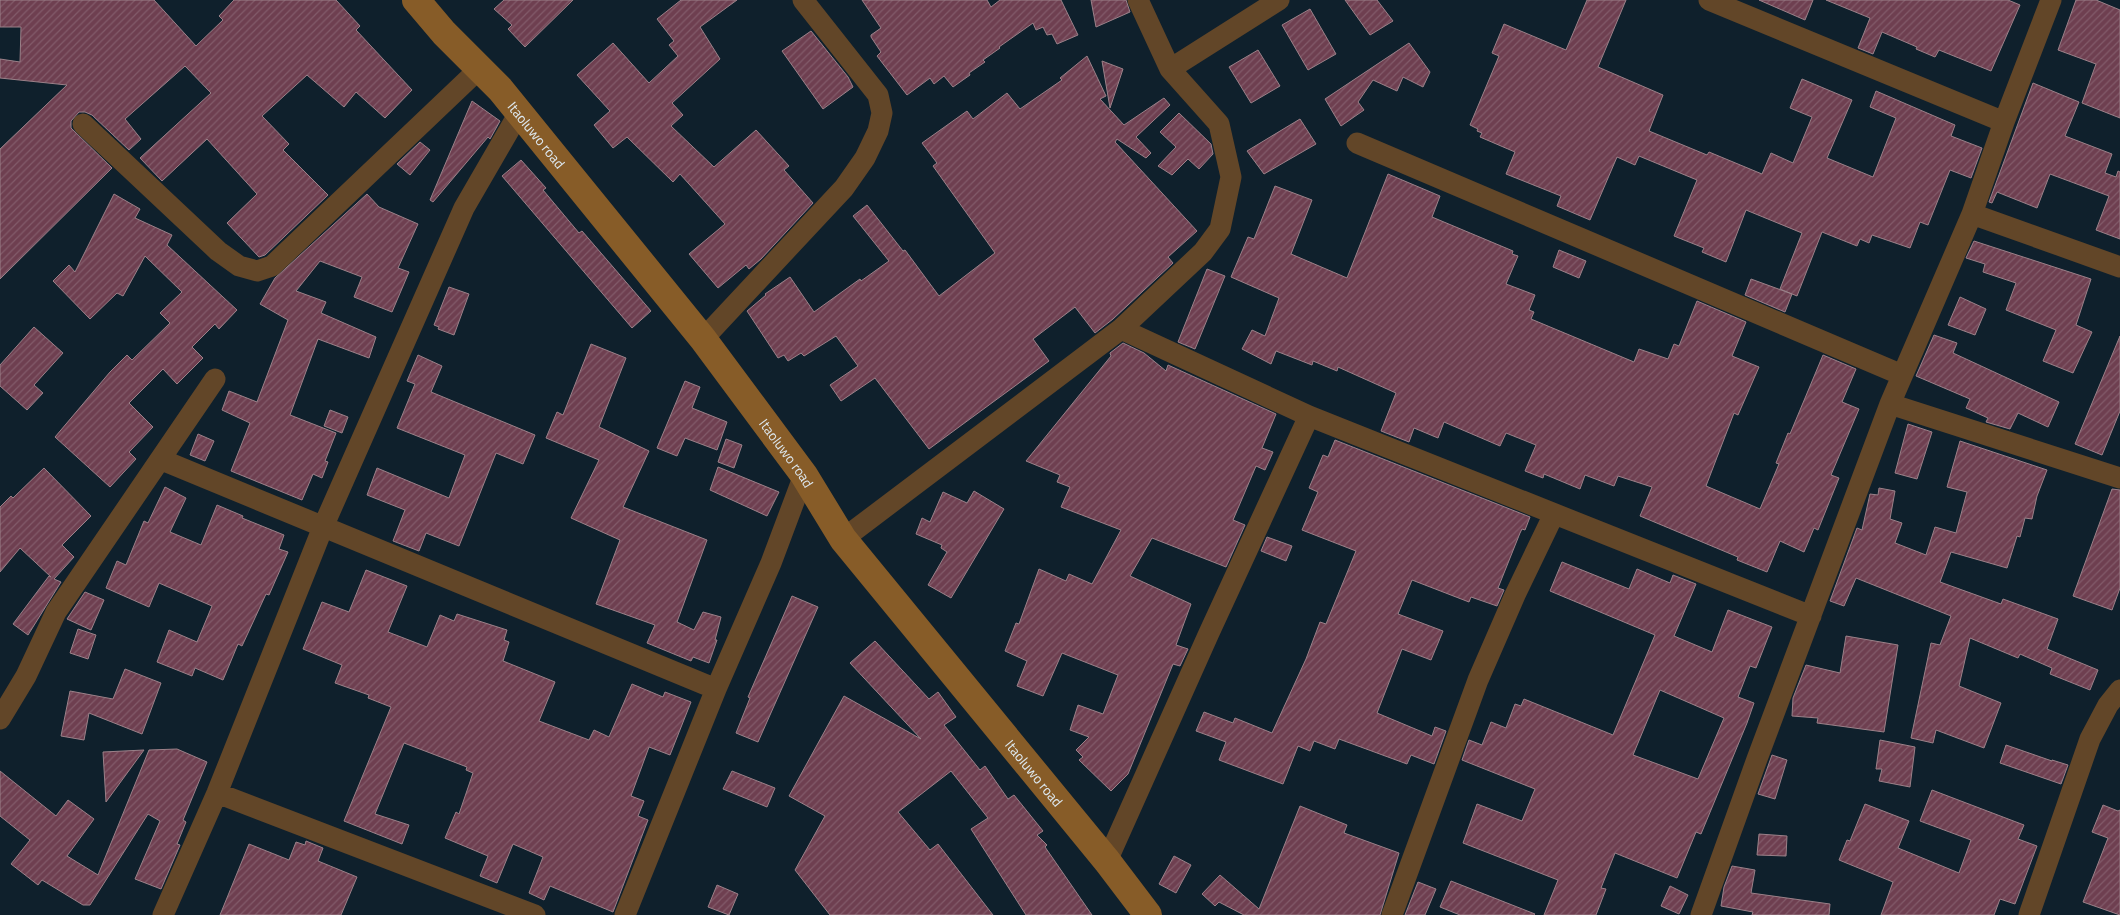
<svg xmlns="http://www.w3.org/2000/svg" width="2120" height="915" font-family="'Titillium Web',sans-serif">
<defs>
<pattern id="building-hatch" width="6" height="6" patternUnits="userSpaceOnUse" patternTransform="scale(1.25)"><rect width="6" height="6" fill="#6e3f50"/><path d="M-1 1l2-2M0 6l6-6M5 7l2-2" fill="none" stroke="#825b6a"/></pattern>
</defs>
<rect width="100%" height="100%" fill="#0f202c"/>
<!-- building -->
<path fill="url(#building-hatch)" stroke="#9b8189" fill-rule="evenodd" d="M0,0H154L196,46L223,20L219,16L234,0H336L360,26L356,30L412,90L385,118L356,92L344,107L307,75L262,116L289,144L283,150L328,195L265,255L259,257L227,223L257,194L207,139L162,181L140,158L211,93L185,66L125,119L141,139L129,150L92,115L85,112H79L71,121V128L112,168L0,279V149L67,85L0,78V59L20,62L21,27H0Z
M504,0H573L525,47L508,29L512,25L494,9Z
M681,0H737L700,27L720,59L672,103L683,115L671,126L714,167L756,130L789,166L784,170L813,203L761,259L749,269L746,265L718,288L689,254L725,224L680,174L673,182L627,137L613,148L594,125L610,111L577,75L613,43L649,83L678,56L669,45L674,41L657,19Z
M862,0H987L991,7L1000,0H1061L1078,35L1057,44L1052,34L1047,35L1043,27L1036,30L1033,23L999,47L1000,48L983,60L985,62L969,73L970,75L953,87L944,76L934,84L930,78L907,95L877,56L881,52L871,37V35L881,28Z
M1091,0H1126L1130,12L1096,27Z
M1345,0H1377L1393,21L1370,35Z
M1587,0H1626L1598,67L1663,95L1649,131L1707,155L1709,152L1762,174L1771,153L1793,163L1812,117L1790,108L1802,79L1852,100L1827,158L1873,177L1896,118L1870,107L1876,91L1955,125L1951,136L1982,148L1971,178L1950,170L1928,225L1920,222L1910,248L1872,235L1869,243L1860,239L1857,246L1822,232L1797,296L1780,289L1802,233L1746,210L1726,262L1702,252L1704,248L1674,236L1697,180L1639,156L1635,165L1617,157L1590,220L1557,206L1561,196L1506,174L1515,152L1480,137L1482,133L1477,131L1478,129L1470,125L1499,56L1492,53L1504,24L1566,50Z
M1759,0H1813L1805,20Z
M1826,0H2008L2020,5L1991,71L1939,50L1935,57L1916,49L1917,47L1882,32L1873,54L1858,48L1870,18Z
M2076,0H2096L2120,10V118L2082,103L2096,64L2058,50Z
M1310,9L1336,54L1308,70L1282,25Z
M811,31L848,77L853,87L823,109L782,51Z
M1409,43L1430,72L1423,87L1403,77L1397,91L1373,80L1358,102L1364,110L1341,126L1325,99Z
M1258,50L1280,86L1251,103L1229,67Z
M1087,56L1106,96L1100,99L1124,125L1164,98L1170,105L1136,137L1151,153L1146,158L1117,139L1115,142L1197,231L1168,257L1173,263L1113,319L1095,333L1075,307L1033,339L1049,361L929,449L875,378L841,401L830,385L858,366L836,336L804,356L801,353L788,361L784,355L778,358L747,311L766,295L765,294L790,277L814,312L860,279L861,281L889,261L853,216L867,205L903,251L905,250L939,296L995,253L933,166L937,163L922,143L967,111L973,119L1007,93L1020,109L1062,80L1060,78Z
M1102,61L1123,69L1110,108Z
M2033,83L2079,102L2065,136L2112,154L2105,173L2116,177L2118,171L2120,172V239L2096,230L2109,196L2050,174L2037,208L1997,192L1992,203L1989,202Z
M472,101L500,121L490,139L488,137L433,202L430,200Z
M1179,113L1211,144L1213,154L1199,169L1188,159L1172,175L1158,166L1176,147L1160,132Z
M1300,119L1316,144L1264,174L1247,151Z
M420,142L430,150L410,175L397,164Z
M521,160L546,188L543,190L579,233L582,231L651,311L632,328L502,176Z
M1388,174L1440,196L1432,217L1513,251L1512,254L1518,256L1506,284L1535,295L1529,310L1534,312L1531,319L1634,362L1639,349L1668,359L1674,344L1679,346L1697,301L1746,322L1732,356L1759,367L1738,415L1734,413L1706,486L1760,509L1779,464L1776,463L1788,433L1790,434L1823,355L1856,369L1842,402L1859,409L1831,475L1839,478L1818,530L1814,528L1804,552L1780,541L1767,572L1737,560L1738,557L1640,516L1652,487L1618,476L1614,486L1585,475L1580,489L1544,474L1543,478L1525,471L1536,445L1506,433L1500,446L1444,422L1438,438L1414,428L1409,442L1381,431L1396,393L1338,367L1337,371L1313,361L1312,365L1276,351L1271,364L1242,349L1252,330L1265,336L1279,298L1231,277L1248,237L1254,239L1275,186L1312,200L1291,254L1347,278Z
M114,194L140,209L135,218L172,235L167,245L237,310L219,329L215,324L192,347L203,358L177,384L163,369L129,403L153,427L129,452L136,459L110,487L55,437L110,372L127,355L132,360L170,323L160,313L182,292L145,256L123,296L117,293L90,319L53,281L69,265L75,272Z
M367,194L379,207L418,224L398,268L409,272L392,312L354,297L362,277L320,261L296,291L326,302L321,313L376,337L369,358L318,339L290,415L336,433L325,461L328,462L322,478L313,474L302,500L231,471L250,423L222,410L229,391L257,402L288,320L260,304L275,278Z
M1974,241L2091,279L2076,325L2092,332L2073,373L2043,361L2056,330L2006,310L2016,283L1983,272L1985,264L1966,258Z
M1559,250L1586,261L1579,278L1553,267Z
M1207,269L1225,276L1195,349L1178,342Z
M1751,279L1792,294L1785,312L1745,295Z
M449,287L469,294L454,335L438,329L439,327L434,325Z
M1960,297L1986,309L1975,335L1948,325Z
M34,327L63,353L34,385L43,393L27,410L0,386V365Z
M1934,335L1957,343L1953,353L2059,402L2048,427L2018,413L2010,429L1986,422L1988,418L1966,408L1970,399L1916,376Z
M2120,336V411L2102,455L2075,444Z
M1123,343L1144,353L1166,371L1168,365L1276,414L1262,448L1273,452L1265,470L1256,466L1233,520L1245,525L1226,567L1152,538L1130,576L1191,604L1176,645L1188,649L1180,666L1173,664L1128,774L1111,791L1079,760L1083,757L1076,750L1089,737L1070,730L1078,705L1103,714L1118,675L1062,653L1043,696L1017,686L1027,661L1005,651L1016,623L1019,624L1039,569L1066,581L1069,574L1092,584L1121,530L1061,507L1070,487L1057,482L1060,475L1026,461L1111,356L1110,353Z
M591,344L626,358L599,427L649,451L623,507L707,540L677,622L694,630L703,612L721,617L715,640H717L709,663L693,657L691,661L647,643L655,625L596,604L620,540L571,518L599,460L546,438L557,412L563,415Z
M418,355L442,366L431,392L535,435L523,464L496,453L459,546L426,533L419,551L393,541L405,510L367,495L377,468L449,498L465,455L397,428L415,384L407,381Z
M685,381L700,387L692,408L727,422L717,450L685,438L677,456L657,448Z
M330,410L348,417L342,433L324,426Z
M1908,424L1932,432L1917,479L1895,473Z
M198,434L214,441L205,461L190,455Z
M726,439L742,445L734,468L718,462Z
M1335,440L1530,517L1525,530L1522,529L1520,533L1498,588L1504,590L1497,606L1471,597L1469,602L1412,580L1398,614L1443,631L1431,660L1402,649L1377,713L1432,736L1435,727L1446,731L1434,764L1411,755L1407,764L1339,739L1335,749L1314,741L1310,751L1298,746L1283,784L1219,760L1226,742L1196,731L1204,712L1233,723L1235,718L1272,733L1306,659L1320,622L1326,624L1356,551L1302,530L1318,492L1309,488L1323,455L1328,457Z
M1960,441L2047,470L2037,496L2032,519L2025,518L2020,537L2017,536L2007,568L1951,552L1940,582L2001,604L2003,599L2058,619L2047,649L2098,670L2090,690L2050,674L2052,668L2020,654L2018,658L1970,638L1959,686L2001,703L1984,748L1936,730L1933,743L1911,738L1931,643L1940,645L1951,616L1856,578L1844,606L1830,601L1857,528L1862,530L1870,494L1878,495L1879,488L1895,491L1890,519L1902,523L1895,543L1926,555L1935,527L1956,533L1967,492L1947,487Z
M718,467L779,492L767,516L710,490Z
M44,468L91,516L62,545L74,557L54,579L61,582L28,635L13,624L49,576L51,577L20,548L0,572V507L11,496L13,498Z
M165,487L186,498L170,532L201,545L217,505L243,516L242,518L284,535L279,549L288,552L269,595L266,594L242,646L238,644L223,680L195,668L192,676L157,662L169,630L197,642L212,606L159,583L149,607L106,588L117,561L126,565L144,521L148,523Z
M2112,489L2120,490V588L2112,610L2073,596Z
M974,491L1004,509L951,598L928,585L947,552L941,548L942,545L916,534L922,518L930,522L943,492L967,503Z
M1267,537L1292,546L1286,561L1261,551Z
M1562,562L1629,589L1637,569L1670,583L1673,575L1696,584L1674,636L1712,652L1728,610L1772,627L1756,668L1750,666L1738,697L1754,703L1747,723L1701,834L1696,832L1677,878L1615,853L1601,888L1606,889L1596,915H1544L1558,880L1463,843L1477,804L1522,821L1535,789L1462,760L1469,740L1482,745L1491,722L1506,728L1515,704L1521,706L1524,699L1613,735L1655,635L1550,591ZM1660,690L1724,718L1698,779L1633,755Z
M366,570L407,586L388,632L427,647L440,615L454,621L457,614L507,630L504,640L509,642L503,661L555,682L539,721L589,740L594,730L609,737L632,684L663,697L665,692L691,702L670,755L649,747L631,796L644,801L638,816L648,820L613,912L550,886L544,900L529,893L543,857L513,844L497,883L480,876L488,856L445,838L456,812L459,814L473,773L466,770L467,767L404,743L375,814L409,825L402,844L344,821L391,707L368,698L369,695L335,683L342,665L303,649L322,602L349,612Z
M85,592L104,600L91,630L67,619Z
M792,596L818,607L758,742L736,733L750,698L748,697Z
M78,629L96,635L88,659L70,653Z
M1846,636L1898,645L1884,732L1817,723L1818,718L1792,716L1793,698L1806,665L1840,673Z
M875,641L929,699L938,692L956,717L944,725L980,770L985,766L1008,799L1014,795L1043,831L1037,835L1047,845L1045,847L1092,915H1026L971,829L988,818L951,771L898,812L930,850L938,844L993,915H830L795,870L825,816L789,796L844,696L921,739L850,663Z
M125,669L161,683L142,734L89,713L84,740L61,736L70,691L113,699Z
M1880,740L1915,747L1910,787L1879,781L1882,769H1876Z
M2006,745L2052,761V760L2068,765L2061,784L2000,763Z
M177,749L207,762L183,820L186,822L177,844L180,845L161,889L135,879L160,821L148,814L90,905H83L42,880L38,885L11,864L30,840L0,816V771L56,816L68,800L94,819L67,856L98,875L149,750Z
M144,750L106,802L103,752Z
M1772,755L1787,760L1775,799L1758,794Z
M732,771L775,788L767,807L723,789Z
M1932,790L2024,825L2018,839L2037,846L2015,904L2000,899L1994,915H1881L1893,882L1839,860L1847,840L1850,841L1865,804L1909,821L1898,848L1959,873L1971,840L1920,821Z
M2103,805L2118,811L2120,810V915L2083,902L2108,838L2092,832Z
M1300,806L1347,825L1344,833L1399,853L1380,915H1244L1219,902L1215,906L1202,894L1220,875L1259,909Z
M1759,834L1787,836L1786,856L1757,855Z
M306,841L323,848L318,861L357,877L341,915H220L249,844L289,860L296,842L305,845Z
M1174,856L1191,865L1176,893L1159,884Z
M1732,866L1755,870L1751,893L1830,904L1829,915H1752L1753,912L1721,906L1724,887Z
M1451,881L1535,914L1534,915H1460L1440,907Z
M1418,882L1436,889L1425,915H1405Z
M717,885L738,894L729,915L708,907Z
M1670,886L1688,895L1679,914L1661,906Z"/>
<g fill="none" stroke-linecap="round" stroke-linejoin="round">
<!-- street -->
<path stroke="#624628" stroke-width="21" d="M1709,0L2004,122
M1170,69L1279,0
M83,124L218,251L239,266L257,271L272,266L479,69
M1357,143L1902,375
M1972,214L2120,267
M1121,329L1309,416L1811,616
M703,339L844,188L865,158L878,131L882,113L878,95L803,0
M1890,404L2120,478
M162,460L716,689
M843,539L1121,329L1203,252L1220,229L1231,177L1219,124L1170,69L1138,0
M0,719L26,676L56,612L215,379
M217,793L535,915
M1107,861L1209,633L1309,416
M163,915L217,793L323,527L464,208L519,113
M625,915L716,689L771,563L804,475
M1392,915L1478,680L1515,595L1554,514
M1701,915L1757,759L1890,404L1972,214L2004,122L2051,0
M2029,915L2090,739L2108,705L2120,690"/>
<!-- secondary -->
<path stroke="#875c28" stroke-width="28" id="s1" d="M416,0L444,33L500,89L703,339L804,475L843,539L1107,861L1148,915"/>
</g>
<g text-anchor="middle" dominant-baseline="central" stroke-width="4" stroke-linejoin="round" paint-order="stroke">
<!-- street labels -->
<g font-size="14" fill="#dee9f1" stroke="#071723">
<text stroke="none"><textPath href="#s1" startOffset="181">Itaoluwo road</textPath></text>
<text stroke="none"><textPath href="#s1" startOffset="586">Itaoluwo road</textPath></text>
<text stroke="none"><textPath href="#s1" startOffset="991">Itaoluwo road</textPath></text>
</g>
</g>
</svg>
